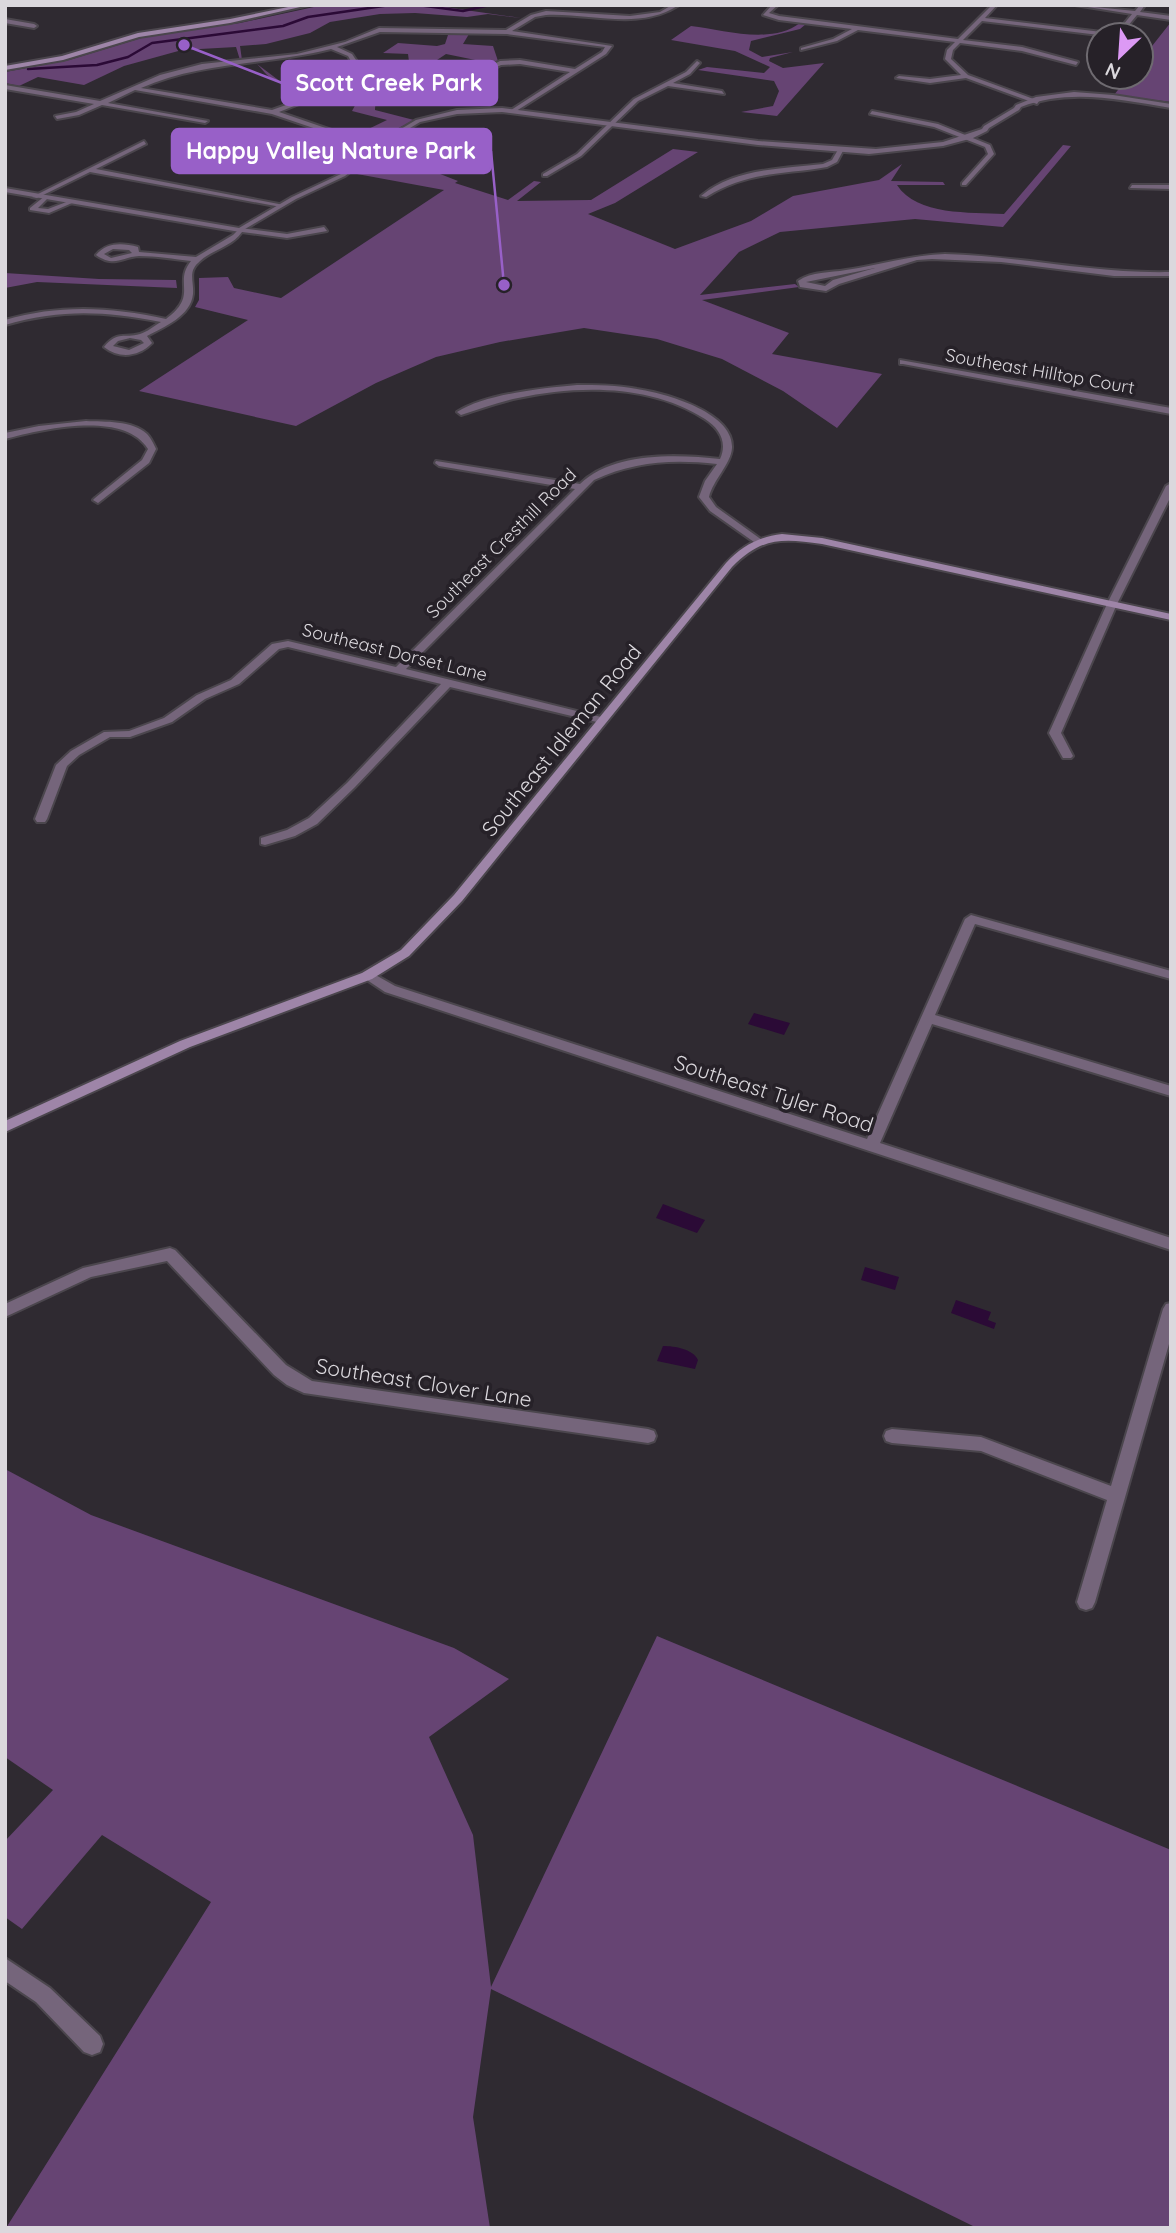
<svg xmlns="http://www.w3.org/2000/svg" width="1176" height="2233" font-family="Quicksand,sans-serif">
<rect width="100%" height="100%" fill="#2f2a31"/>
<!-- forest -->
<path fill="#664473" d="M323,5H431L521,18L488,14L467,17L415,13L380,14L330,22L310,33L266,44L240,46L242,60H240L236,47L182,50L124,66L84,85L38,77L19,86L5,83V72L69,60L148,36L240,23Z
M1171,22V102L1114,95L1128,77H1141V60Z
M800,23L806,24L800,29L751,41L749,50L762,57L793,52L770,58L769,61L783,68L824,63L777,116L741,112L773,106L779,91L774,81L698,70L707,67L764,73L770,67L735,51L671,40L691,26C724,30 771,45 800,23Z
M469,34L463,44L493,46L498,61L490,63L446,54L428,66V70C412,78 374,89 375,110L414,120L378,139L356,135L387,120L352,111L364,89C347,89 286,88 273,80C267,76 262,69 257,64L281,82L357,89L367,88L410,69L408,54L383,53L398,43L437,46L445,44L448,35Z
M1063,145L1071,146L1003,227L915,219L780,232L739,252L700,295L795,284L799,287L702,300L789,333L772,354L882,374L837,428L783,391L722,359L657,339L584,328L500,342L436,357L376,383L296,426L139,391L248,320L195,307L199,300V278L228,277L234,288L281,298L444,190L357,174L384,152L458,181L455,183L508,200L534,181L541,182L517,201L591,200L673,149L698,152L615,203L588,214L675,249L751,221L793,196L879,180L902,164L891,181L943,182L945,185H897C917,216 970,212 1004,214Z
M5,273L99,279L176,280L177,288L37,282L5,288Z
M5,1469L91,1515L454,1648L509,1679L429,1737L473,1835L491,1987L657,1636L1171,1850V2228H977L491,1989L473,2117L490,2228H6L211,1902L102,1835L22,1929L5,1917V1841L53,1790L5,1757Z"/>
<!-- water -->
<path fill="#2b0a36" d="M754,1013L790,1023L784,1035L748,1024Z
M663,1204L705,1220L697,1233L656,1218Z
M865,1267L899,1277L895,1290L861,1280Z
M956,1300L991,1312L988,1320L996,1323L994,1329L951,1313Z
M663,1346C675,1346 693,1349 698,1360L695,1369L657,1361Z"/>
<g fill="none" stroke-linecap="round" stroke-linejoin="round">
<!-- stream -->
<path stroke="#2b0a36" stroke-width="2.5" d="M418,5L463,11L490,5
M28,69L97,65L128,57L152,43L283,26L308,17L390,5"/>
<!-- minor casing -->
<g stroke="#4b464d" stroke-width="4">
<path id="minor" d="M672,5H679C639,31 591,13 546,15L535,17L512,31L612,46L606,54L513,113L508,112L570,72L520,64L501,65L445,93L440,92L500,61L520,60L575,69L602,52L605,47L507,34L380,32L337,47L352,54L358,63L350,72L320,87L304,102L279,112L343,134L422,149H445L464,138L469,139L448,152L422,153L340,137L272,114L135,90L108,103L208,121L205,123L102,105L79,115L57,119L55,116L76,112L94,104L5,89V85L100,101L160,75L202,64L297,54L345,42L379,28L506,30L531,15L546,11L630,16L660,12ZM331,49L348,56L352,63L346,70L316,85L300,100L272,110L141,88C201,61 268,65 331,49Z
M772,5H778L769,13L779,16L958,39L992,5H997L985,18L1110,33L1118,31L1132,14L1075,5L1135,11L1140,5H1145L1140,12L1171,16V20L1137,15L1122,33L1099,35L982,21L963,40L1022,47L1078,62L1076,65L1022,51L960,43L953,50L951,59L968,75L1039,101L1037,104L966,78L930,83L896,78L899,76L930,79L961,75L945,59L947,50L955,42L858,30L837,41L801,50V48L833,39L852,29L779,20L763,15Z
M5,19L34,24L37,26L34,28L5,23Z
M697,61L700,63L690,74L673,83L722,91L724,94L668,86L638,101L581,156L547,176H543V174L577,154L634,99L686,72Z
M872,111L938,124L990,145L994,154L966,185H962V183L988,154L985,147L934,127L870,114Z
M144,141L146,144L96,169L284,205L281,207L90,172L37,198L32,197Z
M839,148L844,149L837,162L827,167C781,175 748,171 706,197L701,196C734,168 782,169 823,164L832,160Z
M290,152L357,164L360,166L357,168L288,155Z
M1132,185H1171V189L1130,188Z
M45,196L48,198L38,208L48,209L69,201L72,203L49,213L30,210V208Z
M324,227L327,231L287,238L242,232C232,247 210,250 198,263C188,272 194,282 193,294C191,316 164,327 147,336L152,343C139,357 119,359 104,347C118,330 124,339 140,334C147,332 154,326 161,322C102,311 63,309 5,325V320C60,304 111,307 166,319C199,295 173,283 191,261C174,259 156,256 139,256C121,257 115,268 96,255C107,242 122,243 138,247L139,252L196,257L233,235L240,228L287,234ZM113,249L129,250L132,253L111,258L104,254ZM130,338L141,340L144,343L129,350L113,346L118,341Z
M945,254C1021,256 1095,274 1171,272V276H1114L1001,262L932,259L917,260L839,284L826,291L800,287L798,281C812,271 830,273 846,270C880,265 911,255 945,254ZM875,268L833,280L825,286L806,282Z
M900,360L1171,408V414L903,364H900Z
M577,385C597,385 617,385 637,389C664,393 734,412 732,448C731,464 713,480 709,497L716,507L762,540L754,542L710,511L699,497L705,481L717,464C674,459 634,461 594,480L406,669L605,718V722L601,723L450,687L355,787L317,824L295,836L265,845L261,844V838L287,830L309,818L347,783L441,684L288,647L279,649L239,684L205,699L172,722L130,737H110L79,755L67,766L47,819L45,822H37L35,819L56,765L71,751L104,732L129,731L164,718L197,695L231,680L272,644L288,641L396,667L575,489L439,466L435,463L436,461L580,484C612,452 677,454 720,459C728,442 719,428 705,419C651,384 578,385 518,398C498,402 480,409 461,415L457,412C485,394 544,388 577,385Z
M86,421C105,422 132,420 147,434C151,438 154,445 156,449L149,463L98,503L93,500L95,498L142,460L148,449C124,410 43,429 5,439V433L39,426Z
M1171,483V496L1117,604L1061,733L1073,756L1071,758H1063L1049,733L1107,604L1166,486Z
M971,915L1171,971V979L975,924L935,1015L1171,1086V1096L932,1024L880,1143L1171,1238V1250L385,992L361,976L362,973H372L395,986L867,1139L965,919Z
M170,1248L175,1250L286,1365L312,1381L648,1429L654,1431L656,1436L654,1441L648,1443L304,1393L287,1385L274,1375L167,1261L91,1277L5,1317V1304L83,1268Z
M1171,1303V1337L1095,1602L1092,1608L1086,1610L1080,1608L1077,1602L1107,1500L981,1451L892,1443L886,1441L884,1436L886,1431L892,1429L981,1437L1111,1486L1163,1309L1166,1304Z
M5,1958L50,1988L100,2036L103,2044L100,2052L92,2055L84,2052L36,2002L5,1981Z"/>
</g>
<!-- tertiary casing -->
<g stroke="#4b464d" stroke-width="4">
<path id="tertiary" d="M1074,92L1113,95L1171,104V108C1120,100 1070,88 1021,107L1019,110L989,128L987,131L973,138L943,146L869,154L758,145L502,112L457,114L420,122L390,140L345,176L296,199L240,232L5,192V188L239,228L292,197L341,174L386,138L416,120L457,110L502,108L758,141L876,149L943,142L982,129L984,126L1014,108L1016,105L1036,97Z"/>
</g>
<!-- secondary casing -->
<g stroke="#4b464d" stroke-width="4">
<path id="secondary" d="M298,5H309L230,23L139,37L63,60L5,70V66L62,56L138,33L230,19Z
M782,534L822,538L1171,614V620L822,544C782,538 762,537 732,567L462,901L409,956L372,979L190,1047L5,1132V1121L180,1041L362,973L401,950L454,895L726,563C742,546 758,537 782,534Z"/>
</g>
<!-- minor -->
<use href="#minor" fill="#75657b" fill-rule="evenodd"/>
<!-- tertiary -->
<use href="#tertiary" fill="#75657b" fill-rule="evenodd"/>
<!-- secondary -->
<use href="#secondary" fill="#9e85a8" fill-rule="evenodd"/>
</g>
<g text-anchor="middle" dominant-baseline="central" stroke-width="7" stroke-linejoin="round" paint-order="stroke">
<!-- far-street labels -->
<g font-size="18" fill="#dbd8dd" stroke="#262128">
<text transform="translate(1040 371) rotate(10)">Southeast Hilltop Court</text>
<text transform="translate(501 543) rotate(-45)">Southeast Cresthill Road</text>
<text transform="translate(395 652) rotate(14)">Southeast Dorset Lane</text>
</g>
<!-- street labels -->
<g font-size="21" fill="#dbd8dd" stroke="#262128">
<text transform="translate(561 740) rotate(-51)">Southeast Idleman Road</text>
<text transform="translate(774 1093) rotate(18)">Southeast Tyler Road</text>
<text transform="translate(424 1382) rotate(9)">Southeast Clover Lane</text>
</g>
</g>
<!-- callouts -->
<path fill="none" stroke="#9860c8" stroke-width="2.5" d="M184 45L282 83M504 285L491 151"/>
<g fill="#9860c8" stroke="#262128" stroke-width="2.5">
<circle cx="184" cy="45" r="7"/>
<circle cx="504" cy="285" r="7"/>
</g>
<g fill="#9860c8" stroke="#9860c8" stroke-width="2.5">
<rect x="282" y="61" width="215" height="44" rx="7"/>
<rect x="172" y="129" width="319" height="44" rx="7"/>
</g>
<g font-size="23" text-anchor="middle" font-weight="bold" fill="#fff">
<text x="389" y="91">Scott Creek Park</text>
<text x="331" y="159">Happy Valley Nature Park</text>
</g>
<!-- border -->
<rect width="1176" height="2233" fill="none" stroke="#dbd8dd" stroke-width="14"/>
<!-- north arrow -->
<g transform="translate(1120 56) rotate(205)"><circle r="33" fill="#262128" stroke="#6e6a70" stroke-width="2"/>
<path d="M0-5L12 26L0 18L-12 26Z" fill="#dc99f4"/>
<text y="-10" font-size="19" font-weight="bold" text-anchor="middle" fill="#dbd8dd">N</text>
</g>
</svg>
